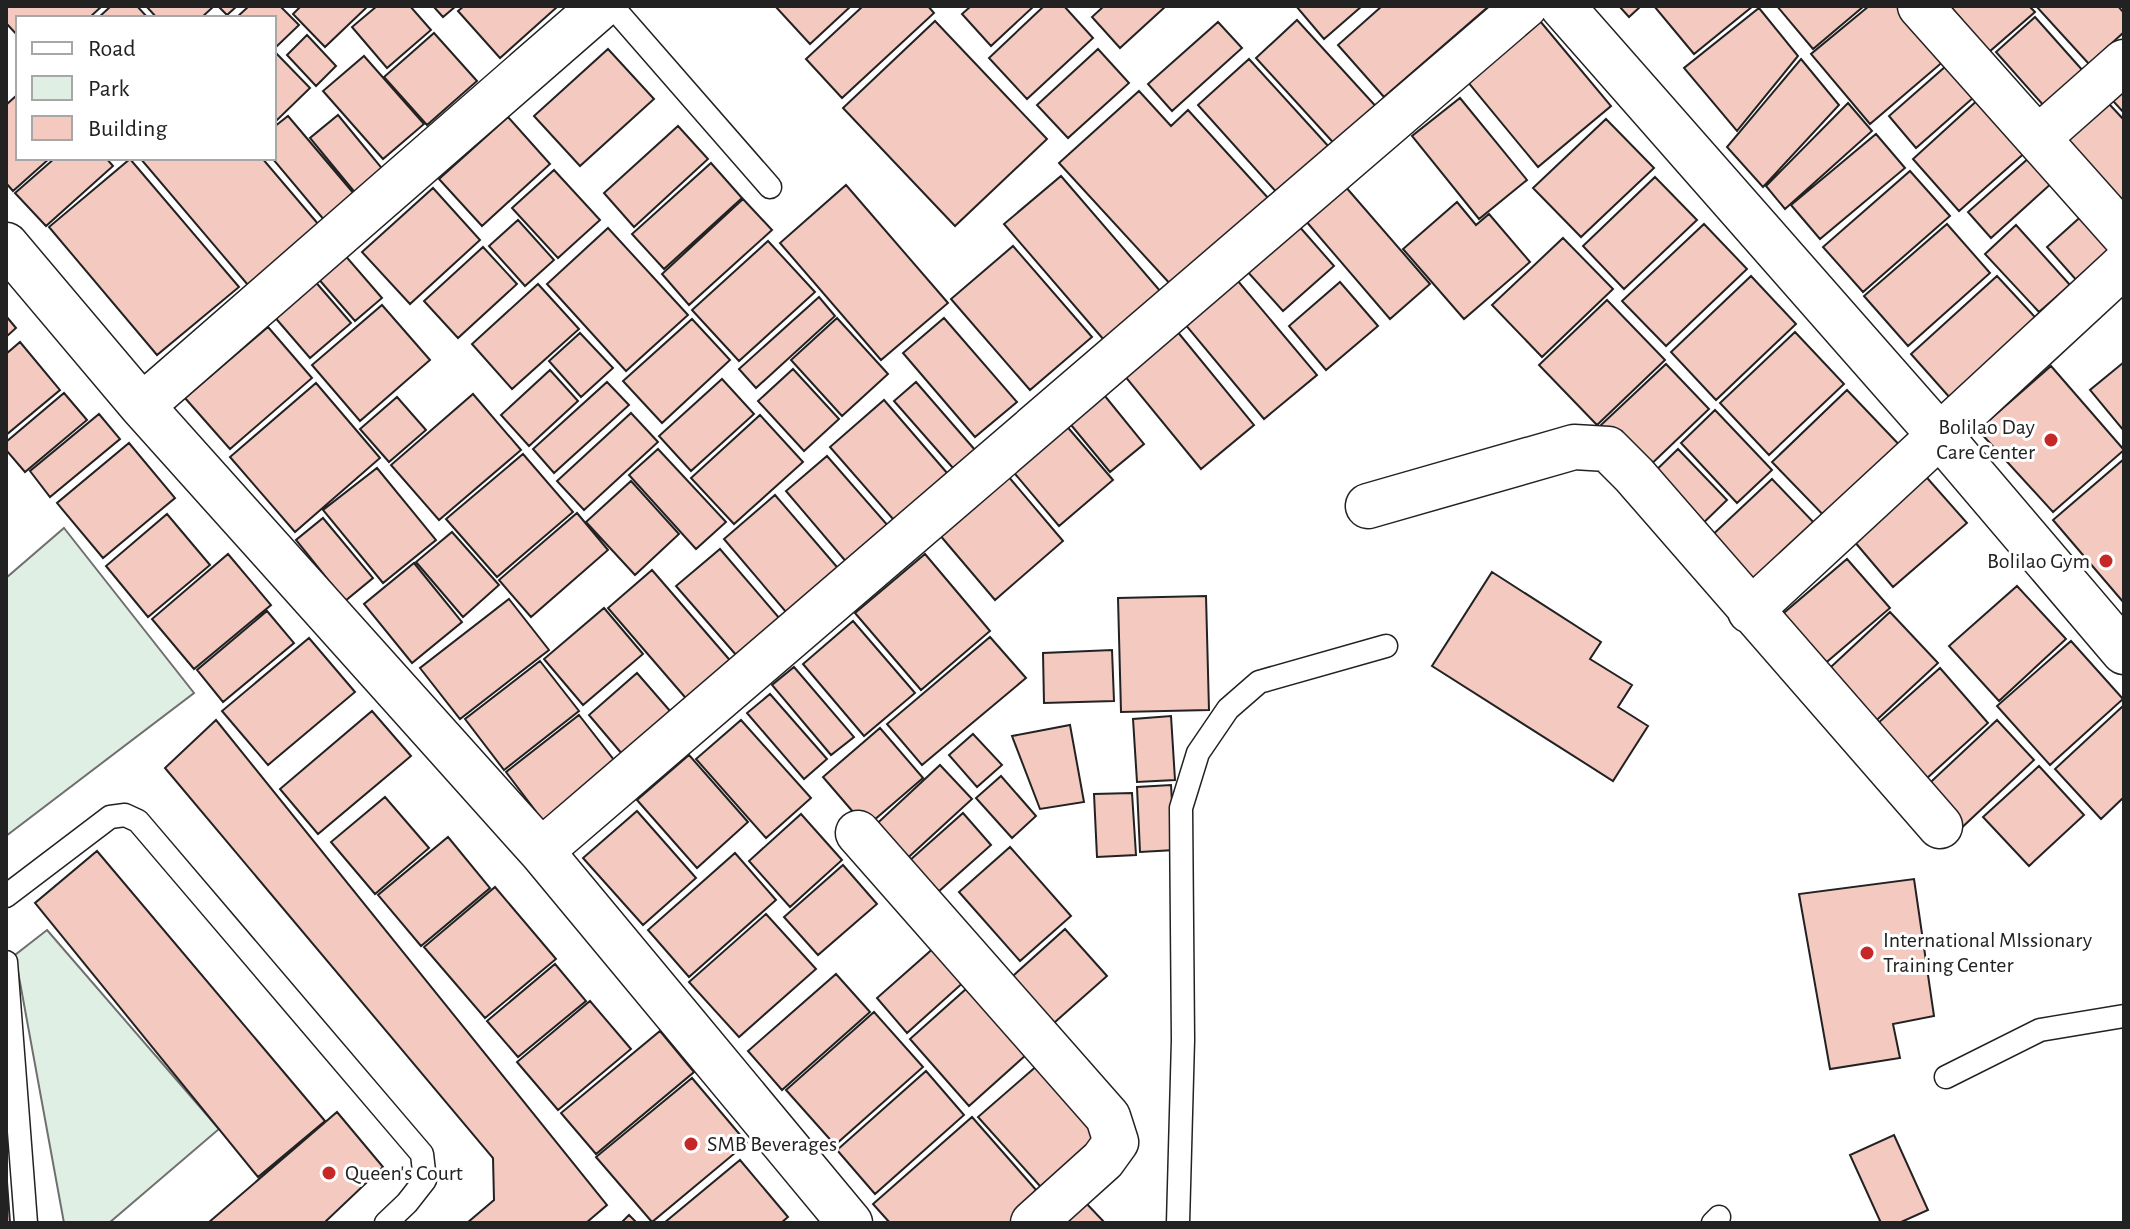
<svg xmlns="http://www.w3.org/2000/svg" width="2130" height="1229" font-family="'Alegreya Sans',sans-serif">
<rect width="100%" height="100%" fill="#fff"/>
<!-- green -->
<path fill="#e0efe3" stroke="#6f6f6f" stroke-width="2" d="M64,528L194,693L6,836V578Z
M47,930L219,1129L109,1223H64L15,955Z"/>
<!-- building -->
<path fill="#f3c9c0" stroke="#222" stroke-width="2" d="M6,6H102L89,18H18V36L6,23Z
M111,6H137L148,18H98Z
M146,6H212L213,7L201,18H157Z
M218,6H237L227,15Z
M249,6H280L299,25L274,49V18H236Z
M301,6H368L325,47L293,14Z
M377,6H410L431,30L387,68L352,27Z
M433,6H456L443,17Z
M464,6H556L557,7L500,58L458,11Z
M775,6H851L810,44Z
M863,6H928L934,13L842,98L806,59Z
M971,6H1034L991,46L962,14Z
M1044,6H1064L1093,38L1027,99L989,58Z
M1104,6H1166L1120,48L1092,17Z
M1296,6H1362L1324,39Z
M1382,6H1489L1384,97L1338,45Z
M1619,6H1641L1629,17Z
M1654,6H1753L1694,54Z
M1777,6H1864L1813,49Z
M1869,6H1911L1952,54L1870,124L1811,54Z
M1950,6H2029L2035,12L1989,52Z
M2036,6H2118L2124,13V32L2089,64Z
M1759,8L1798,56L1737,131L1684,68Z
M1535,15L1611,106L1538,167L1462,75Z
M2035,17L2084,72L2045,107L1996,52Z
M1297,20L1381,112L1340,150L1256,58Z
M935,21L1047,139L955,226L843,108Z
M1218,22L1242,48L1172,111L1148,84Z
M434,33L477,81L427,125L384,77Z
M307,35L336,66L316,86L287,55Z
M608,49L654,99L580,166L534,116Z
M1098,49L1129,83L1068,138L1037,105Z
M275,52L310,88L274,123V53Z
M364,56L424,124L383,159L323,91Z
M1249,59L1330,148L1279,195L1198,105Z
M1801,59L1839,105L1763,187L1727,147Z
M1954,59L1982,90L1916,148L1889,116Z
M2124,73V113L2104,91Z
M1139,91L1171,126L1188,110L1269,199L1173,287L1059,163Z
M2097,91L2124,120V205L2045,138Z
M18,94V158H50L13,191L6,183V105Z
M1981,97L2028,150L1959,211L1913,159Z
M1460,98L1527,180L1479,219L1412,136Z
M1848,103L1872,131L1785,209L1766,186Z
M338,115L385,172L357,195L310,138Z
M288,116L355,195L325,221L272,158L274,127Z
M508,117L550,164L482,226L439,179Z
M1606,119L1654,168L1581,237L1533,188Z
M678,126L708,159L634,227L604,193Z
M1876,134L1905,168L1820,239L1791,205Z
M2030,157L2053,182L1991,238L1968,212Z
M55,158H106L113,166L46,226L15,193Z
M140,158H262L319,225L248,285Z
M130,159L239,287L157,355L49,227Z
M711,163L742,198L664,269L632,234Z
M554,170L600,220L558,258L512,208Z
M1910,171L1950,216L1863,292L1823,247Z
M1061,176L1167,299L1110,347L1004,224Z
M1655,177L1697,220L1624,289L1583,246Z
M1338,178L1430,284L1390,319L1299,213Z
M846,185L948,303L881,360L780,243Z
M433,188L480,240L410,304L362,252Z
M743,199L772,230L689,305L662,274Z
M1457,202L1476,225L1489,214L1530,262L1464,319L1403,249Z
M2086,212L2124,254L2086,291L2047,247Z
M518,220L554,260L525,286L489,246Z
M1704,224L1747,269L1666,346L1622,301Z
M1947,224L1990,273L1908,346L1864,296Z
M1298,225L1334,266L1283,311L1246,270Z
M2016,225L2070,285L2039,312L1985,254Z
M608,228L688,315L626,371L547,284Z
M1563,238L1613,289L1542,357L1492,305Z
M768,241L815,292L739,361L692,310Z
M1013,246L1092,337L1030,390L951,299Z
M483,247L517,284L458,338L424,301Z
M343,253L382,298L355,321L316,276Z
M307,272L351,323L310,358L266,307Z
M1232,274L1317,375L1264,419L1179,317Z
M1751,276L1796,324L1716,400L1671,352Z
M1997,276L2046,329L1959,408L1911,354Z
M1340,282L1378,326L1326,370L1289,326Z
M538,284L579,329L512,389L472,344Z
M819,297L835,316L756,388L739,369Z
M1607,300L1665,360L1597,425L1539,365Z
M382,305L430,360L360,421L312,365Z
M6,316L16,328L6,337Z
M837,318L888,374L842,416L791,360Z
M944,318L1017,402L975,437L903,353Z
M692,319L730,360L662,423L623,381Z
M1172,325L1254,425L1201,469L1119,369Z
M268,327L312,378L230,449L185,398Z
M1795,332L1844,384L1769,455L1720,403Z
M580,333L613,368L581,397L549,361Z
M20,342L60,390L6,435V354Z
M2124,362V431L2090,390Z
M1666,364L1709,409L1644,471L1601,425Z
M2051,366L2124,450L2053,512L1978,430Z
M793,369L839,419L804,451L758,401Z
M550,370L578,401L529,446L501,415Z
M722,379L754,414L691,471L659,436Z
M607,382L629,405L554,473L533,449Z
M916,382L975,450L953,468L894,401Z
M316,383L380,458L295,532L230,457Z
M1096,385L1144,444L1110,472L1062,414Z
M1847,390L1908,454L1833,525L1772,462Z
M64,393L87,420L25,472L6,450V442Z
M473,394L521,450L439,520L391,465Z
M397,397L426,430L389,462L360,429Z
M884,400L954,481L900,527L830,447Z
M1715,410L1772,470L1737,503L1681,443Z
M631,413L658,442L584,510L557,481Z
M99,414L120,439L50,497L30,471Z
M760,415L803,462L734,524L691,478Z
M1058,416L1113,480L1059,526L1005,462Z
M129,443L175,498L103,558L57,503Z
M658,449L726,522L696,549L629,475Z
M1678,449L1727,500L1695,531L1646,480Z
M523,454L573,512L497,577L446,519Z
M827,456L896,535L854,571L786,491Z
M2124,459V603L2053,520Z
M377,468L436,540L383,583L323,510Z
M1002,469L1063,541L995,600L933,527Z
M1921,471L1967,523L1893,587L1848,534Z
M1772,479L1818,527L1753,588L1707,540Z
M631,481L679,534L635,575L586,522Z
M775,495L843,574L792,619L724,539Z
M577,513L608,550L531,617L499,580Z
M167,514L210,565L148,617L106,566Z
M323,518L373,578L345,601L296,540Z
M452,532L499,585L463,617L416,562Z
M720,549L780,619L737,656L676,586Z
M228,554L271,605L194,669L152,619Z
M925,554L990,631L921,690L855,613Z
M1847,559L1890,608L1815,672L1772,623Z
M414,563L462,622L412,663L364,604Z
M652,570L734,665L690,703L608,608Z
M1492,572L1601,642L1590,659L1632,685L1618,707L1648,726L1613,781L1432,666Z
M2017,586L2066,639L1999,701L1949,646Z
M1206,596L1209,710L1121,712L1118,598Z
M509,599L549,650L460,719L420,668Z
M604,608L643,654L583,705L544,659Z
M267,611L294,643L223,702L197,670Z
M1890,612L1938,663L1866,730L1818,679Z
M853,621L915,693L864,736L803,664Z
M990,637L1026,678L922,765L887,724Z
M309,638L355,692L268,765L222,711Z
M2071,641L2123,699L2050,765L1997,706Z
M1112,650L1114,701L1044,703L1043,653Z
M540,661L579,711L504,770L465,719Z
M794,667L854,737L831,755L772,685Z
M1940,668L1988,723L1926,779L1877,724Z
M637,673L677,719L628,761L589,715Z
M770,694L827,759L804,779L747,713Z
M2124,705V797L2101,819L2055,769Z
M372,711L411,756L318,834L280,789Z
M579,715L621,769L547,826L506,772Z
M1171,716L1175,780L1137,782L1133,719Z
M216,720L607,1205L586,1223H467L494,1200L493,1158L165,768Z
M741,720L811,798L766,838L696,759Z
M1997,720L2034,760L1956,833L1919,793Z
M1070,725L1084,802L1040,809L1012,736Z
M880,728L923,778L866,827L823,777Z
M973,734L1002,765L977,787L949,755Z
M689,755L748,822L697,868L637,800Z
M940,765L972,799L900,865L869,831Z
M2039,766L2084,815L2029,866L1983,817Z
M1001,776L1036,816L1012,838L976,798Z
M1171,785L1175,850L1140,852L1137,787Z
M1132,793L1136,855L1097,857L1094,794Z
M385,797L429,848L375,894L331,842Z
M637,811L696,878L643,925L583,858Z
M963,813L991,845L929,900L900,869Z
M801,814L842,860L790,907L749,861Z
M448,837L490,888L421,946L378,895Z
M1010,847L1071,916L1020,961L959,892Z
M97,851L325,1121L258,1177L35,903Z
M735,853L776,900L689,977L648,930Z
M843,865L877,904L818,955L784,917Z
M1914,879L1934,1016L1893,1024L1900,1058L1830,1069L1799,894Z
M495,887L556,959L485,1018L424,947Z
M766,914L816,969L739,1037L689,982Z
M1065,929L1107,976L1046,1030L1004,984Z
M936,946L966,980L907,1033L877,998Z
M555,964L586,1001L518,1057L487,1021Z
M836,974L870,1012L782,1090L748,1051Z
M966,989L1026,1055L969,1106L910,1039Z
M590,1001L631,1049L558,1110L517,1062Z
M874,1012L923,1067L835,1145L786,1090Z
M660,1031L694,1072L596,1154L561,1113Z
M1039,1064L1108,1142L1048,1195L978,1117Z
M926,1071L964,1115L875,1194L837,1150Z
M692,1078L747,1143L652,1222L596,1157Z
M337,1112L383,1167L324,1223H208Z
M972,1117L1044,1199L1016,1223H890L873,1204Z
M1894,1135L1928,1210L1899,1223H1881L1850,1155Z
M740,1160L788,1217L781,1223H664Z
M6,1168L10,1223H6Z
M1086,1203L1105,1223H1065Z
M629,1215L637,1223H621Z"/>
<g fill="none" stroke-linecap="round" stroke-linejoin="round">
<!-- lane casing -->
<g stroke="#222" stroke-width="25">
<path id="lane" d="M612,6L770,187
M6,896L110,817L125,815L138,821L422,1154L425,1180L407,1203L386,1223
M6,962L26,1223
M1946,1077L2040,1030L2124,1016
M1178,1223L1183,1040L1181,808L1198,753L1228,709L1259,682L1386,646
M1713,1223L1719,1217"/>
</g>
<!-- street casing -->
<g stroke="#222" stroke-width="47">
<path id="street" d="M1562,6L1941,437L2124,652
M1920,6L2124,235
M2038,138L2124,62
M6,245L142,406L541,851L850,1223
M142,406L601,6
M1368,506L1574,447L1608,449L1634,475L1940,826
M1750,611L2124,265
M858,833L1108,1117L1116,1142L1103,1160L1033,1223
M541,851L1525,6"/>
</g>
<!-- lane -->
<use href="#lane" stroke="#fff" stroke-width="22"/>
<!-- street -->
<use href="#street" stroke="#fff" stroke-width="44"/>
</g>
<!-- markers -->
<g fill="#c62828" stroke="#fff" stroke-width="3">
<circle cx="2051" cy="440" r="8"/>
<circle cx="2106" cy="561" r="8"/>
<circle cx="1867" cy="953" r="8"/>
<circle cx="691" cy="1144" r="8"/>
<circle cx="329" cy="1173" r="8"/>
</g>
<g text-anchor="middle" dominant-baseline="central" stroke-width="6" stroke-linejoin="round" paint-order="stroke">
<!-- poi labels -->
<g font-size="22" fill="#222" stroke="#fff" text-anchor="start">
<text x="2035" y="427" text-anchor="end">Bolilao Day<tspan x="2035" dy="25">Care Center</tspan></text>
<text x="2090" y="561" text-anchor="end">Bolilao Gym</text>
<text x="1883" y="940">International MIssionary<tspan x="1883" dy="25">Training Center</tspan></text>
<text x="707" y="1144">SMB Beverages</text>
<text x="345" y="1173">Queen's Court</text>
</g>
</g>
<!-- border -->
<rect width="2130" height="1229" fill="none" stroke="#222222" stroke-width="16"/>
<!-- legend -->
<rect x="16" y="16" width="260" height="144" fill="#ffffff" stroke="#a7a7a7" stroke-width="2"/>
<rect x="32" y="42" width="40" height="12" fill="#ffffff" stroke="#a7a7a7" stroke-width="2"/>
<text x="88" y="56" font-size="24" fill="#222222">Road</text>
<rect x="32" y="76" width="40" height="24" fill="#e0efe3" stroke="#a7a7a7" stroke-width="2"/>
<text x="88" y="96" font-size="24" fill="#222222">Park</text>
<rect x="32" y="116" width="40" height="24" fill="#f3c9c0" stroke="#a7a7a7" stroke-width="2"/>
<text x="88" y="136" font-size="24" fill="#222222">Building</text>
</svg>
